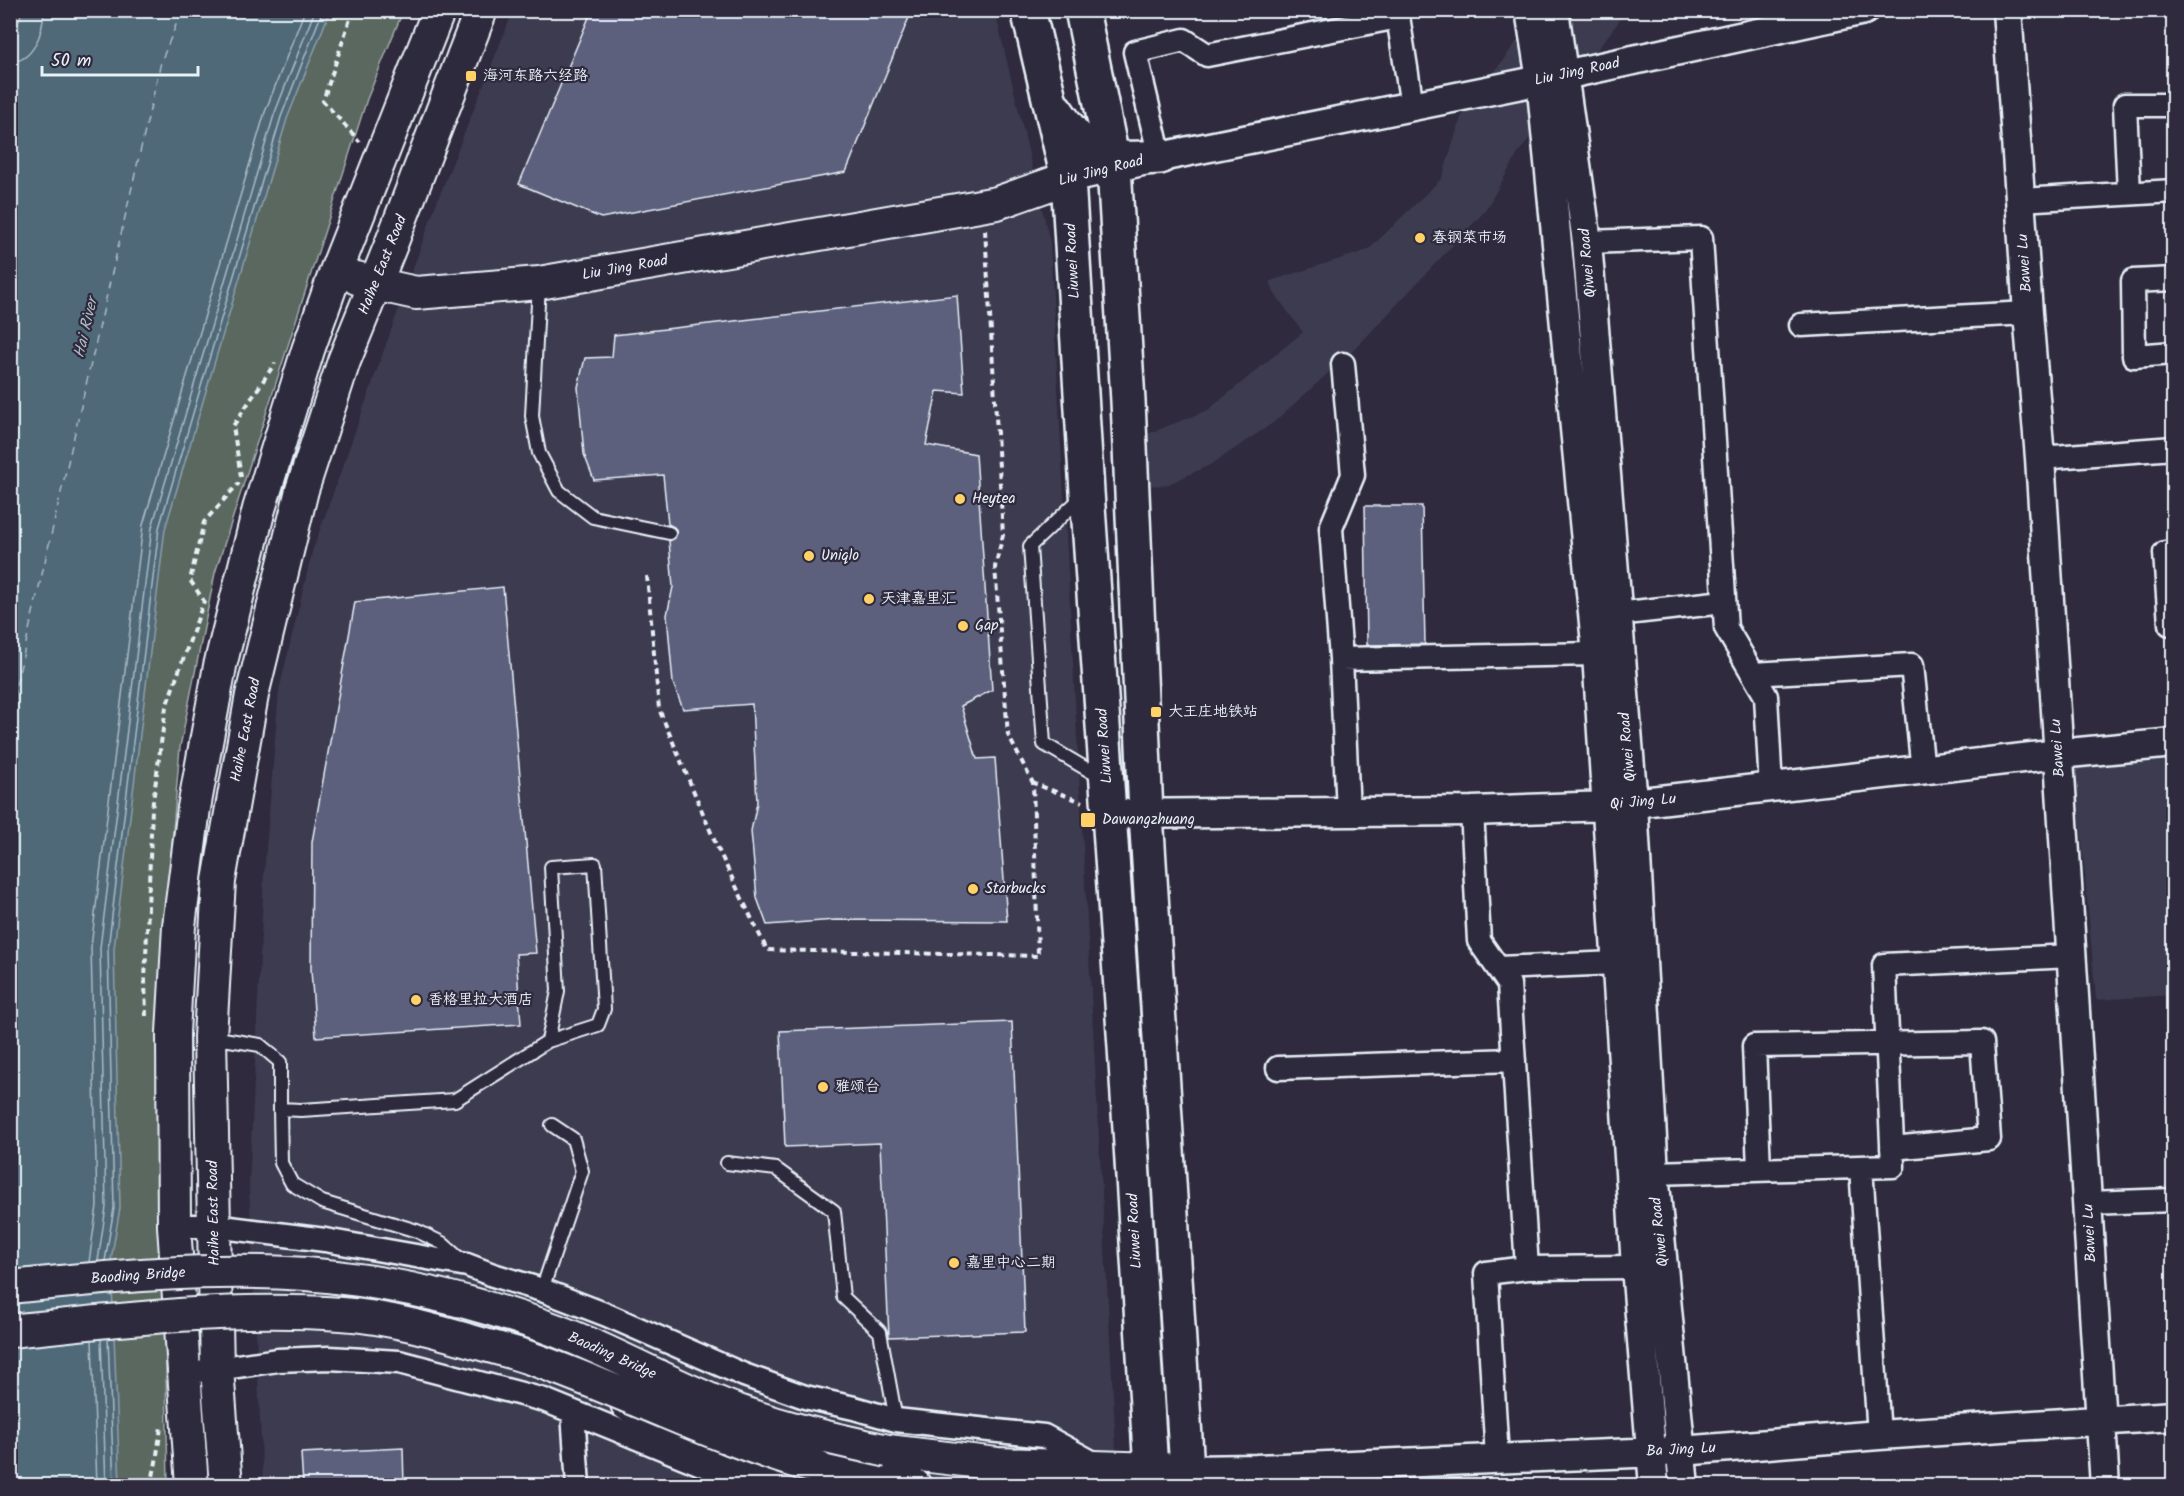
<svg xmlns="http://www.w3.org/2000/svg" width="2184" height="1496" font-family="Kalam,'LXGW WenKai TC',sans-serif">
<rect width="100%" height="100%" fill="#2f2a3d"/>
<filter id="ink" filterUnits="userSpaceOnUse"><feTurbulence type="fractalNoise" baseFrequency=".0167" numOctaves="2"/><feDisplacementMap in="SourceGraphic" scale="12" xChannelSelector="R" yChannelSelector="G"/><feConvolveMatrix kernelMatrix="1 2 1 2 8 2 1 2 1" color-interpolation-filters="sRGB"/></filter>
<g filter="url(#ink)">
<!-- built -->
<path fill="#3c3a50" d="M513,11H995L1050,242L1118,1485L263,1486L249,1185L264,873L279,690L312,552L436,204Z
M1539,11H1627L1519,152L1485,211L1356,348L1273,423L1212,464L1167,485L1146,486L1145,435L1208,410L1303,332L1274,293L1270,281L1368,250L1442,178L1461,117Z
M2173,756V995L2096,1000L2075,762Z"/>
<!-- green -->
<path fill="#5a685e" stroke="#a1acab" stroke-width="1.5" d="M10,11H403L367,99L215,573L180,747L159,995L168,1485H11Z"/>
<!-- water -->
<path fill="#506978" stroke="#8d9fab" stroke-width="1.5" d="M22,11H330L287,119L165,529L114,949L120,1208L111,1260L120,1485L11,1486V49Z"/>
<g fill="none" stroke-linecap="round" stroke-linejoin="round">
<!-- shore -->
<path stroke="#abbbc5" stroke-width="1.5" d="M10,62C35,61 43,31 44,10
M98,1261L106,1207L100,948L152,527L274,115L315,10
M105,1261L114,1208L108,949L159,528L281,117L323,10
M89,1262L97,1206L91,947L143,525L265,112L305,10
M108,1338L114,1486
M101,1339L106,1486
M92,1340L97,1486"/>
<!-- ferry -->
<path stroke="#abbbc5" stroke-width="1.5" stroke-dasharray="8 6" stroke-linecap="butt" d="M10,712L161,62L182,10"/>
</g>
<!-- building -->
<path fill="#5c617d" stroke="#e8f1f8" stroke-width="1.5" d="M592,10H912L846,172L601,218L519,184Z
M957,295L964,393L937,391L926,445L976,454L992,690L961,706L977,759L995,758L1007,921L836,920L767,925L757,898L751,831L757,803L752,704L683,709L673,683L667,615L673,587L669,541L675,538L677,531L674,527L668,524L663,475L594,480L584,454L578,387L585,358L612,357L614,335Z
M1365,506H1422L1425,644L1367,645Z
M503,587L536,953L516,954L521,1024L316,1037L311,970L312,842L355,602Z
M1012,1022L1025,1332L889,1337L880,1143L785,1147L780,1031Z
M403,1448L404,1485H303L301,1453Z"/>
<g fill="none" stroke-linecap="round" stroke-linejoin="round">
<!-- service casing -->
<g stroke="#e8f1f8" stroke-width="16">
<path id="service" d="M539,284L532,416L539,453L559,491L593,517L669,533
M1084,495L1030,546L1044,744L1102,778
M211,1037L260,1045L280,1062V1109L301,1110L455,1100L548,1041L598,1025L604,1009L595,864L551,867L558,991L548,1041
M280,1109L281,1163L292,1184L322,1202L417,1231L442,1243L461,1260
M727,1163L776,1169L834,1211L843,1297L880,1332L896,1420
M542,1290L582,1171L573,1139L552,1125"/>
</g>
<!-- minor casing -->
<g stroke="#e8f1f8" stroke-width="27">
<path id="minor" d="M1397,10L1412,106
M1160,157L1135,52L1184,40L1207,55L1398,17
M2129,193L2125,105H2174
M2021,200L2174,191
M1587,242L1701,238L1726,628L1766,696L1771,789
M2174,279L2133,281L2134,356L2174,353
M1801,325L2028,313
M1343,364L1353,475L1331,528L1341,659L1348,812
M2040,458L2174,448
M2174,553H2165L2170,624H2174
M1617,614L1724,602
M1341,659L1597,654
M1753,674L1912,665L1923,771
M1472,811L1479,941L1509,984L1527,1268L1636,1267
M1498,968L1616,963
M1278,1068L1514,1060
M1861,1167L1879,1435
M1759,1169L1754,1046L1982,1042L1989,1139L1892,1148
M1654,1173L1893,1166L1884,965L2072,956
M2088,1203L2174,1200
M174,1226H214L325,1240L467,1265L493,1275L542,1290L607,1315L744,1375L805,1397L854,1408L896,1420L1044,1436L1097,1465
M204,1371L278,1360L329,1358L399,1362L544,1400L721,1472
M573,1412L578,1486
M1497,1458L1486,1273L1527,1268"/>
</g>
<!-- tertiary casing -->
<g stroke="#e8f1f8" stroke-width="33">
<path id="tertiary" d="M1530,10L1541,80L1597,654L1636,1267L1654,1486
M1554,10L1587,242L1633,804L1654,1173L1684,1486
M2007,10L2028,313L2040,458L2105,1486
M1068,178L1160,157L1541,80L1864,10
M1109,814L1472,811L1607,806L2058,754L2174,743
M1187,1470L1256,1469L1681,1451L1879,1435L2174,1416"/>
</g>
<!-- secondary casing -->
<g stroke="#e8f1f8" stroke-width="36">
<path id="secondary" d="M357,278L375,284L416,293L539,283L997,203L1068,178
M627,1404C679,1443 737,1465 797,1486
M888,1451L997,1464L1187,1470
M818,1468L915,1486
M192,1486L174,1226L173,1033L179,926L194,808L220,666L259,509L308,350L336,271L439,10
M226,1486L217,1369L210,1037L219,881L252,695L302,490L344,361L390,247L481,10"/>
</g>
<!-- primary casing -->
<g stroke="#e8f1f8" stroke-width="38">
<path id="primary" d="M1028,10L1068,178L1087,492L1125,1047L1152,1486
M1082,10L1114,167L1128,401L1146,814L1188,1486
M1056,110C1089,159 1102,161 1160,157"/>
</g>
<!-- path -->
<path stroke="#e8f1f8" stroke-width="4" stroke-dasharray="6 4.5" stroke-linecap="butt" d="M353,10L323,101L360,142
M985,230L1003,535L995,567L1008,735L1033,783
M241,477L233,426L275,363
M647,576L659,709L718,849L767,950L1038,956L1033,783L1082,802
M146,1016L145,981L152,809L166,707L204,601L190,580L204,522L239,483
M151,1486L156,1462L161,1427"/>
<!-- service -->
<use href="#service" stroke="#2f2a3d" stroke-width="12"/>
<!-- minor -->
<use href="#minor" stroke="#2f2a3d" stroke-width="22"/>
<!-- tertiary -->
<use href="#tertiary" stroke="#2f2a3d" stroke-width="28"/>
<!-- secondary -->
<use href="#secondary" stroke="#2f2a3d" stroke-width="32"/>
<!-- primary -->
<use href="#primary" stroke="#2f2a3d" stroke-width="33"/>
<!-- secondary-bridge casing -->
<g stroke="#e8f1f8" stroke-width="36" stroke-linecap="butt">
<path id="secondary-bridge" d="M10,1287C109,1277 207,1267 306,1274C382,1280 457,1297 529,1321C592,1341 651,1375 713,1401C769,1425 828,1438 888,1451
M10,1331C120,1320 230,1306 341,1314C387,1317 433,1330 478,1343C495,1348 513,1352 530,1358C627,1392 718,1440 818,1468"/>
</g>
<!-- secondary-bridge -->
<use href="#secondary-bridge" stroke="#2f2a3d" stroke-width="32"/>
</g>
</g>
<!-- markers -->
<g fill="#ffd166" stroke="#2f2a3d" stroke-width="2">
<rect x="465" y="70" width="12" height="12" rx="3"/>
<circle cx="1420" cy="238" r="6"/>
<circle cx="960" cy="499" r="6"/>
<circle cx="809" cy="556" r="6"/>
<circle cx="869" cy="599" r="6"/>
<circle cx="963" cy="626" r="6"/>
<rect x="1150" y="706" width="12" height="12" rx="3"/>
<rect x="1080" y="812" width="16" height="16" rx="3"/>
<circle cx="973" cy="889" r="6"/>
<circle cx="416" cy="1000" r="6"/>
<circle cx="823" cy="1087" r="6"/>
<circle cx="954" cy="1263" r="6"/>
</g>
<g text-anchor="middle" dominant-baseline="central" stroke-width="4.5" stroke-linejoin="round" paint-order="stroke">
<!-- street labels -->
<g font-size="15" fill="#e8f1f8" stroke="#2f2a3d">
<text transform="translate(1577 72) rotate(-12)">Liu Jing Road</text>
<text transform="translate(1101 171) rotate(-14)">Liu Jing Road</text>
<text transform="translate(1073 261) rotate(-93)">Liuwei Road</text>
<text transform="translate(1588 263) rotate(-95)">Qiwei Road</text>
<text transform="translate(2025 263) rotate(-94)">Bawei Lu</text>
<text transform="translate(383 265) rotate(-68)">Haihe East Road</text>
<text transform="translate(625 268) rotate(-10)">Liu Jing Road</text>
<text transform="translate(246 730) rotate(-79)">Haihe East Road</text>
<text transform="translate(1105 746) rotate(-94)">Liuwei Road</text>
<text transform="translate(1628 747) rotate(-95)">Qiwei Road</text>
<text transform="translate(2058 748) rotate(-94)">Bawei Lu</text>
<text transform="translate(1643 802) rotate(-5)">Qi Jing Lu</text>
<text transform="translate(214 1213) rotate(-91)">Haihe East Road</text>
<text transform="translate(1135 1231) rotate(-93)">Liuwei Road</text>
<text transform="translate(1660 1232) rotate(-96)">Qiwei Road</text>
<text transform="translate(2090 1233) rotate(-93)">Bawei Lu</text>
<text transform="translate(138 1276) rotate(-4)">Baoding Bridge</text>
<text transform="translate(612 1356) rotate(24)">Baoding Bridge</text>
<text transform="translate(1681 1450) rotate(-3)">Ba Jing Lu</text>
</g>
<!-- poi labels -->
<g font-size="15" fill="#e8f1f8" stroke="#2f2a3d" text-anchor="start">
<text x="483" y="76">海河东路六经路</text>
<text x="1432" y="238">春钢菜市场</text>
<text x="972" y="499">Heytea</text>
<text x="821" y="556">Uniqlo</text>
<text x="881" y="599">天津嘉里汇</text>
<text x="975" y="626">Gap</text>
<text x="1168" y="712">大王庄地铁站</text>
<text x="1102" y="820">Dawangzhuang</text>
<text x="985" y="889">Starbucks</text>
<text x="428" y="1000">香格里拉大酒店</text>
<text x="835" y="1087">雅颂台</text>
<text x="966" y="1263">嘉里中心二期</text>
</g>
<!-- water labels -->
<g font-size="16" font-style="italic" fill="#abbbc5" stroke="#2f2a3d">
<text transform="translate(86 328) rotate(-77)">Hai River</text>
</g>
</g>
<!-- margin -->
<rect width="2184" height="1496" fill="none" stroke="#2f2a3d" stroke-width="36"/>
<rect x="18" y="18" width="2148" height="1460" fill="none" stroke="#e8f1f8" stroke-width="2" filter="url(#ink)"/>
<!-- scale -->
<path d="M42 66v9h156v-9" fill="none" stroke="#e8f1f8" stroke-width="3"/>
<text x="51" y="66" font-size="18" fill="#e8f1f8" stroke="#2f2a3d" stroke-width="4.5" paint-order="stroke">50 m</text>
</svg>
